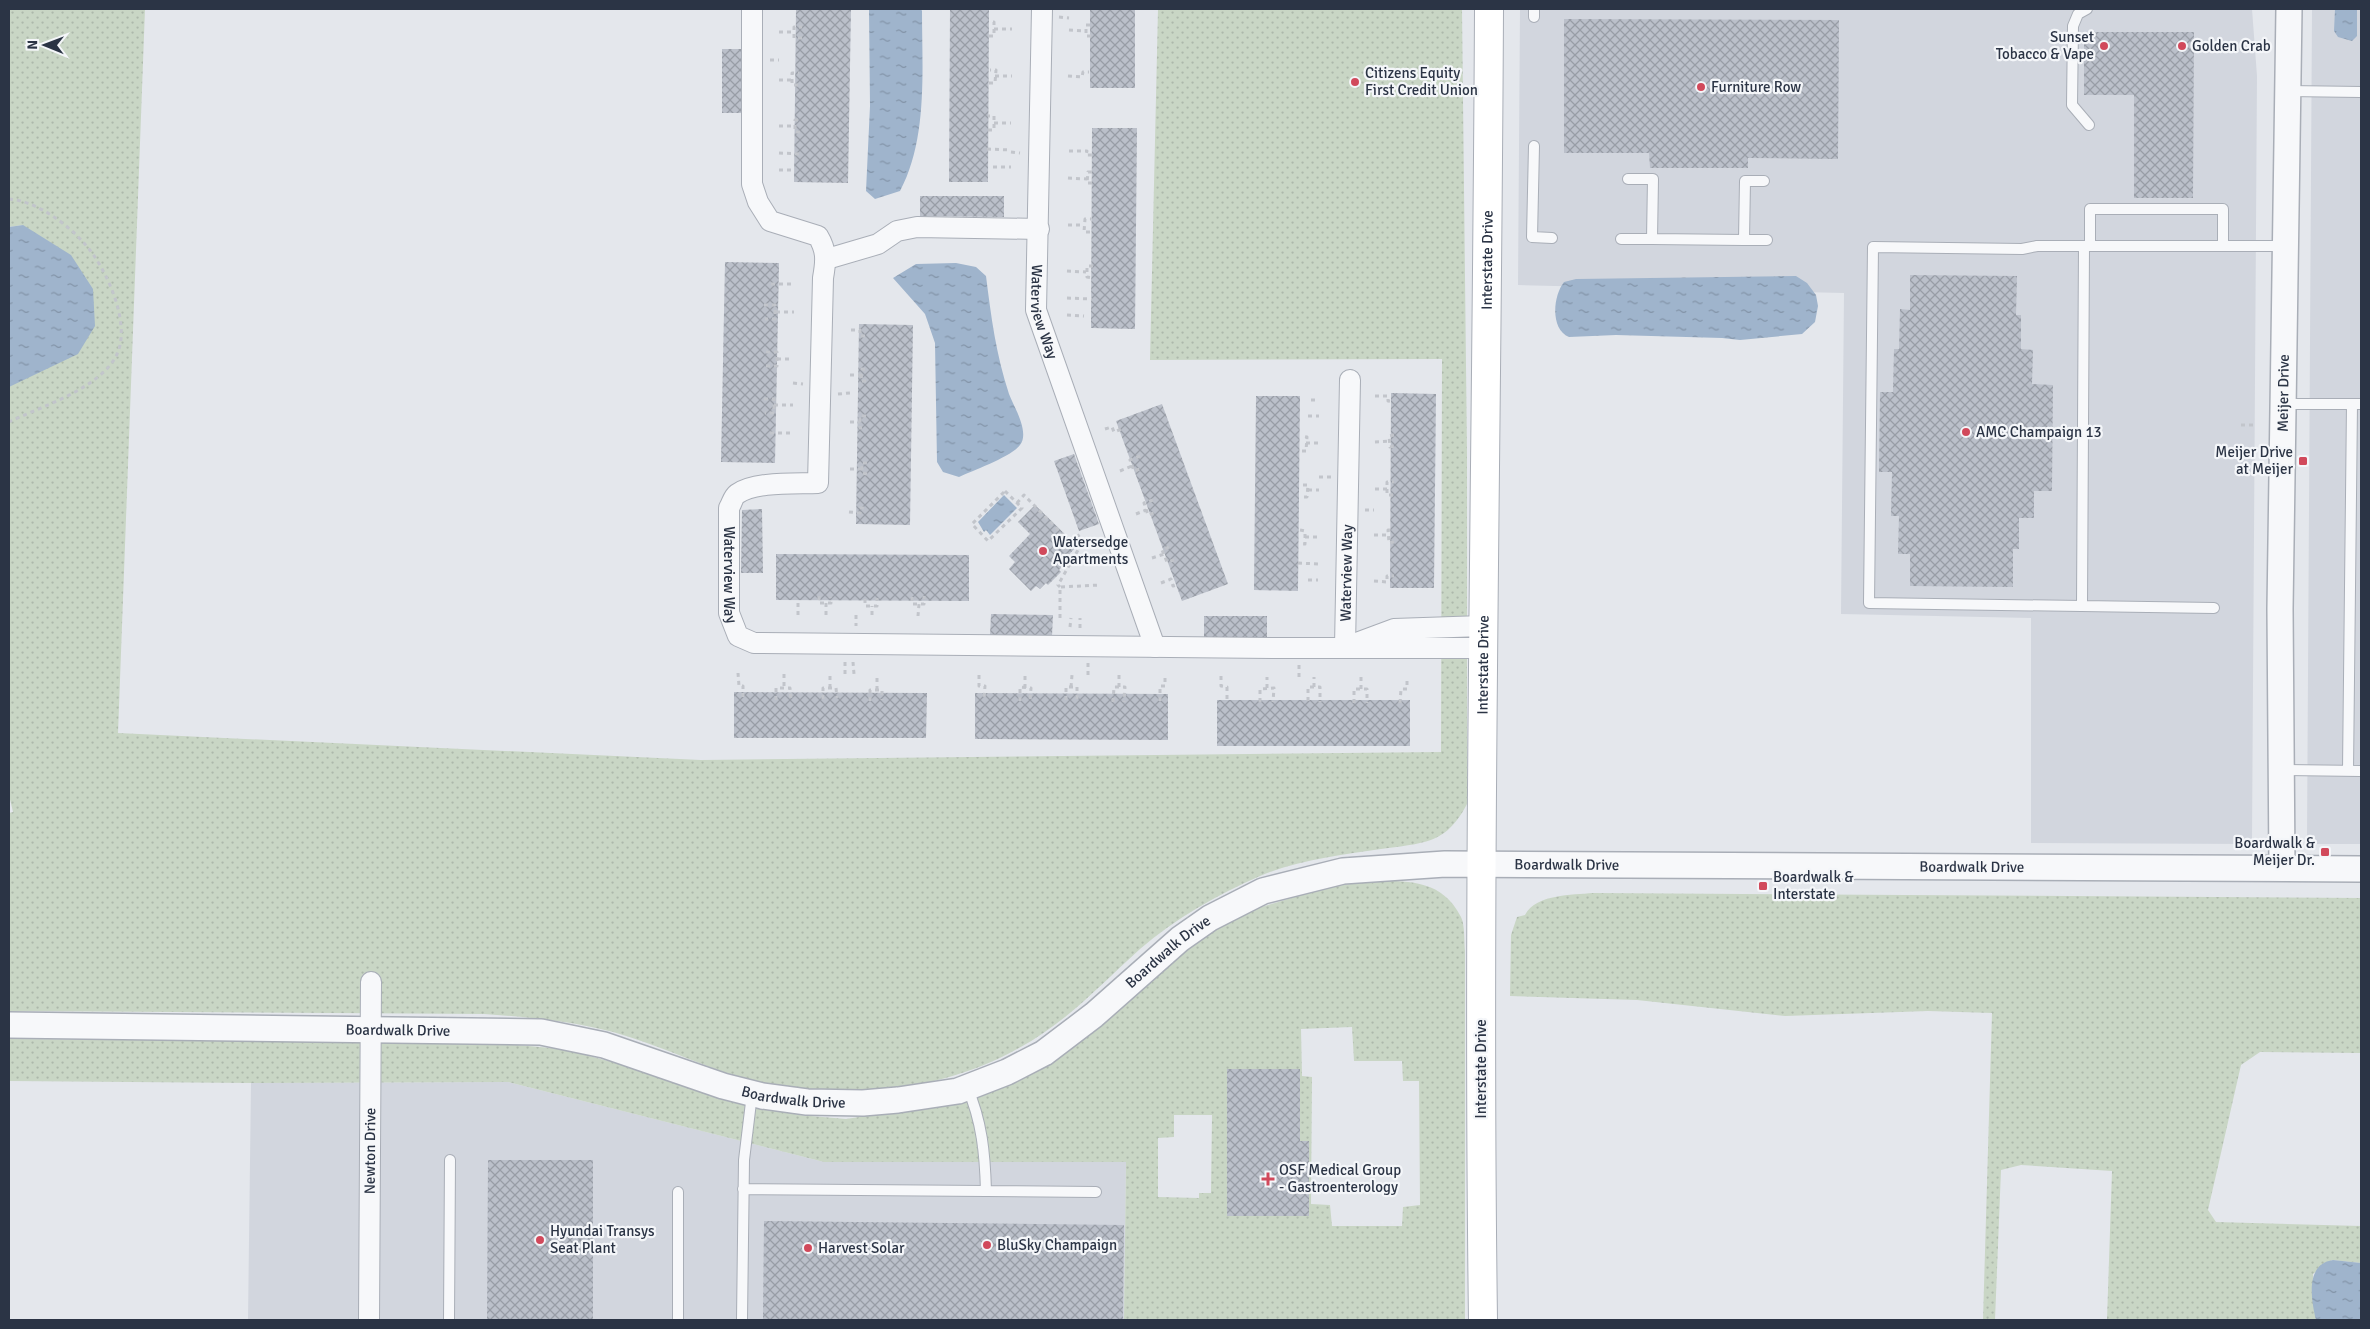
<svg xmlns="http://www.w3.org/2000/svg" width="2370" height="1329" font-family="Signika,sans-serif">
<defs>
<pattern id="grass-dots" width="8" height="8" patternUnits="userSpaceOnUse" patternTransform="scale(1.25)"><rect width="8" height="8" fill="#c9d6c5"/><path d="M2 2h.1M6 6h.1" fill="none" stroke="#adb8ab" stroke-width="1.8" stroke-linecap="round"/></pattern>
<pattern id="water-ripples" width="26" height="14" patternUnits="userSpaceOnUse" patternTransform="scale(1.25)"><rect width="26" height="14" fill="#9fb4cc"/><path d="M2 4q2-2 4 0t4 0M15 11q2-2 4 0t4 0" fill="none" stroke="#8293a7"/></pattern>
<pattern id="building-cross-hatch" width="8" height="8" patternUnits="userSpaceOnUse" patternTransform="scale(1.25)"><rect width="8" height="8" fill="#bbc0ca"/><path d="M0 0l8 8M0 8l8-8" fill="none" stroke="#989da6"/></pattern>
</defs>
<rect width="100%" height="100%" fill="#e4e7ec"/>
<!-- built -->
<path fill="#d2d6de" d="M1520,9H2252L2257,76L2252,840L2250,844L2031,843V618L1841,614L1844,293L1518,285Z
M2312,9H2361V844H2310L2307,841Z
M508,1082L824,1162H1126L1124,1320H248L251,1083Z"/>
<!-- grass -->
<path fill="url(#grass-dots)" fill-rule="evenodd" d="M9,9H145L118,733L701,760L1441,752L1442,359L1150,360L1158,9H1462L1467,454V804C1462,814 1453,827 1444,833C1428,845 1400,846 1381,849C1341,855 1298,860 1260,876C1217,895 1176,918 1140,949C1100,985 1067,1022 1019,1048C934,1096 823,1104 730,1074C691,1061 653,1043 613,1032C571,1021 528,1017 484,1014L9,1011V813L13,812L9,795V387L15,383L23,225L9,227Z
M1377,880C1412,882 1442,880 1461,917C1465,925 1464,941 1465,951V1320H1124L1126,1162H824L508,1082L251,1083L9,1081V1039L484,1042L563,1049L642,1070L722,1099L799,1115L846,1119L964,1101L1160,968L1203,935L1242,913L1324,888ZM1352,1027L1354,1061H1402L1403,1081H1419L1420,1205L1403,1207L1402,1226H1332L1330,1205L1311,1204L1312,1077L1302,1076L1301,1029ZM1227,1069L1300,1070V1141L1309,1142V1216H1227ZM1174,1115H1212L1211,1193H1199V1198L1158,1197V1138L1174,1137Z
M1593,893L2361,898V1053L2260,1052L2241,1065L2208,1210L2216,1222L2361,1226V1263L2332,1260L2313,1274L2316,1320H2107L2112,1171L2021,1165L2001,1170L1995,1320H1983L1992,1013L1928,1011L1785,1016L1637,1000L1510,996L1511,935L1517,917L1525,915C1536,894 1572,895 1593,893Z"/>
<!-- water -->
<path fill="url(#water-ripples)" d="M869,9H921L922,11C922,70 928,138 900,191L875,199L866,191L870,106Z
M2335,9H2357V36L2352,41L2338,37L2334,31Z
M23,225L71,255L93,289L95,326L78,354L9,387V227Z
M956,263L976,267L986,276C991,316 996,355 1009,394C1014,407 1030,432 1020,445C1011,457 974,470 959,477L943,472L937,462L935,343L925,314L893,278L916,264Z
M1796,276L1807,283L1816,295L1818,306L1815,322L1802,334L1740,340L1722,338L1616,335L1569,337C1550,329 1553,296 1564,282L1576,279Z
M1004,495L1017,508L990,535L986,530L984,532L978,522Z
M2333,1260L2361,1263V1320H2316C2311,1299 2305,1264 2333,1260Z"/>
<!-- building -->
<path fill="url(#building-cross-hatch)" d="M796,9H851L848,183L794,182Z
M950,9H989L988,182H949Z
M1090,9H1135V88H1090Z
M1564,19L1839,20L1838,159L1748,158V168H1650L1649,153H1564Z
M2084,32H2194L2193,198H2134V95H2084Z
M722,49H743V113H722Z
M1092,128H1137L1135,329L1091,328Z
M920,196H1004V217L920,216Z
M725,262L779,263L775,463L721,462Z
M1910,275L2017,276L2016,315H2021V349L2033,350L2032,384L2053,385L2052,491H2034V518H2019V549H2013V587L1910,586V554H1898L1899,516H1891L1892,472H1879L1880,392H1893L1894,349H1899L1900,309L1910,310Z
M859,324L913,325L910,525L856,524Z
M1391,393L1436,394L1434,588H1390Z
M1256,396H1300L1298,591L1254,590Z
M1162,404L1228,584L1182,601L1116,421Z
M1074,454L1099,524L1079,531L1054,461Z
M1035,505L1077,546L1064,560L1066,562L1059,570L1061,572L1048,585L1046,583L1040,589L1036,586L1031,591L1009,569L1015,562L1009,556L1030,534L1018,522Z
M762,509L763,573H741L742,510Z
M776,554L969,555V601L776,600Z
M991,614L1053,615L1052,636L990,635Z
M1204,616H1267V638H1204Z
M734,692L927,693L926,738H734Z
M975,693L1168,694V740L975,739Z
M1217,700H1410V746H1217Z
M1227,1069H1300V1141H1309V1216H1227Z
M488,1160H593V1320H487Z
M764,1221L1124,1225L1123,1320H763Z"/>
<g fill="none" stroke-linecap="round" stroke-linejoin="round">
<!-- service casing -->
<g stroke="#a9aeb7" stroke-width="12">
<path id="service" d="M2087,9L2078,14L2073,26L2072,105L2089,125
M1534,17V9
M2288,91L2361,92
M1534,146L1532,237L1552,238
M1764,181H1745L1744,240H1767
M1621,239H1652L1653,179H1628
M1652,239L1744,240
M2090,246V209H2223V246
M2284,404H2361
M2082,606L2084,246
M2214,608L1869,603L1873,247L2022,249L2037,246H2284
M2281,770L2361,771
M2348,771L2352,404
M967,1087C982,1121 985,1154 986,1191
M743,1189L1096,1192
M449,1320L450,1160
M678,1320V1192
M742,1320L744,1160L752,1094"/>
</g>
<!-- minor casing -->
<g stroke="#a9aeb7" stroke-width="22">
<g id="minor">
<path id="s1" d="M752,9V184L758,202L770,221L818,236C827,251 826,261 823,278L818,483C796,484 755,481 737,494C733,497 732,503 729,508V613L738,636L754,643L1280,648H1483"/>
<path id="s2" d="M1042,9L1036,310L1155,647"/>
<path d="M827,259L878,244L897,231L917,227L1039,229"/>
<path d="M1359,642L1394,629L1483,626"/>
<path id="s3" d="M1345,647L1350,380"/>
<path id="s4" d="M369,1320L371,982"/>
</g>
</g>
<!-- tertiary casing -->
<g stroke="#a9aeb7" stroke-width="28">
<g id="tertiary">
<path id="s5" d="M2282,868L2280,609L2289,9"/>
<path id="s6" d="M9,1025L541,1032L604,1045L723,1086L762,1096L807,1102L863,1103L898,1100L958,1091L1007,1072L1044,1053L1094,1015L1180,939L1210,918L1263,891L1343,871L1445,864L2361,869"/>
</g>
</g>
<!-- secondary casing -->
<g stroke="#a9aeb7" stroke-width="30">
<g id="secondary">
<path id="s7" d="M1483,1320C1477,883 1487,446 1489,9"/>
</g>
</g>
<!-- path -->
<path stroke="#c2c5cb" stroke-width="3" stroke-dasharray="4 4" stroke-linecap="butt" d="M1059,17L1069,18
M1090,25H1086V36H1091
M994,29H1012
M1069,30L1086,31
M779,32H794
M989,36H994V22H990
M802,38H794V27H802
M770,60H779
M995,76H1012
M1068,76L1082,77L1083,72H1089
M779,80H792
M989,83H995L996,70H990
M798,85H792V73H799
M994,123H1011
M779,126H795
M988,130H994V116H988
M800,132H795V120H801
M987,149L1011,150
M1069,151H1087L1086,155H1092
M1011,152L1020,153
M779,153L801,154
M993,167H1011
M779,170H791
M1068,178L1087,179
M1092,183H1087L1088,172H1093
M9,199C36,201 66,223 84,243C106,267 134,327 115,358C96,390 42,406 9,422
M1068,225H1084
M1090,232H1084L1085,219H1091
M1093,266H1087V277L1093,278
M1067,271L1086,272
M771,284H794
M1067,298L1092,299
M764,305H775V319H765
M776,312H794
M1067,315L1084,316
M851,330H860V336H866
M766,352H777V366H766
M777,359H793
M850,375H862
M866,381H861L862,369L867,370
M793,383L803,384
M838,394L850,393
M1375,396H1388V401L1394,402
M764,399H774V413H765
M1311,400H1319
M774,405H793
M866,416H860V428H866
M1308,416H1319
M850,422H860
M2241,425H2257
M1105,429L1112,427L1114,432L1124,428
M770,433H792
M1394,435L1389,436L1390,447L1395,446
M1375,442L1389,441
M1306,443H1319
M1302,451H1306L1307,437L1302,436
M1140,456L1130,460L1134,471L1143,468
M850,469H862
M1120,471L1132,466
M867,474L862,473V463H867
M1319,477H1331
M1303,485H1308L1307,497H1303
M1375,489H1387
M1308,490H1319
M1005,491L1022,508L988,541L972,524Z
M1393,495H1387V482H1394
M1153,500L1144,503L1148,515L1157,512
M1017,503L1024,495L1078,550L1058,585L1060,587
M1365,510H1374
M849,512L860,513V508H867
M1136,514L1146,510
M1300,530L1305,531V544H1300
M1374,535H1388
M1305,537H1318
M1070,542L1082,533
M1394,542L1389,543L1388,530H1394
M1169,547L1162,550L1167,562L1174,560
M1152,558L1164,554
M1298,563L1318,564
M1308,580H1318
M1374,581L1387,582V576H1394
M1161,583L1171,579L1173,586L1180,584
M819,596V603H831L830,597
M912,597V604H924V596
M865,599V606H877V598
M798,615V600
M826,615V603
M856,615V626
M872,615V606
M918,616L919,604
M1060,618V587L1100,585
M1070,627L1071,618
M1080,628V618
M853,662L854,674
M1088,663V675
M1299,665V677
M738,673L739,686H743V698
M784,674V688
M845,674V662
M979,675V686H985L984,699
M1119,675V687
M1221,676V686L1227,687V702
M1361,677V689
M1071,687L1072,675
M1314,687V677
M830,688V674
M1025,688V675
M1267,688V677
M877,690V674
M823,699V688H836L837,698
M776,700V688H790L791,700
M1066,700V687H1077V699
M870,701V690H882V700
M1020,701V687L1031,688L1030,701
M1160,701V686H1165V675
M1308,701V687H1320V702
M1113,702L1114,687H1125L1124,702
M1260,702V689L1274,688L1273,702
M1354,703V689H1367V703
M1400,703L1401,689H1407V678"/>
<!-- service -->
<use href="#service" stroke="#f7f8fa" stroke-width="10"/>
<!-- minor -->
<use href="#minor" stroke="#f7f8fa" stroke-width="20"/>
<!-- tertiary -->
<use href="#tertiary" stroke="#f7f8fa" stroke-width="25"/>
<!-- secondary -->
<use href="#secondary" stroke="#fff" stroke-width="28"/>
</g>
<!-- markers -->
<g fill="#d1495b" stroke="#f4f6f9" stroke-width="2">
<circle cx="2104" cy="46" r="5"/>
<circle cx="2182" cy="46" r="5"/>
<circle cx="1355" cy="82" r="5"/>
<circle cx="1701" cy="87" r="5"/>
<circle cx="1966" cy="432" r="5"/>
<rect x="2298" y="456" width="10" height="10" rx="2.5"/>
<circle cx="1043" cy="551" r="5"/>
<rect x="2320" y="847" width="10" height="10" rx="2.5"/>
<rect x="1758" y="881" width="10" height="10" rx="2.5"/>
<path d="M1265.5 1171.5h5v5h5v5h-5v5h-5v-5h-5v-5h5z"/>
<circle cx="540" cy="1240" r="5"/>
<circle cx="987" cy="1245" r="5"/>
<circle cx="808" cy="1248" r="5"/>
</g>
<g text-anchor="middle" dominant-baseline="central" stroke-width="4.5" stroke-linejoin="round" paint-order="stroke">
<!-- poi labels -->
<g font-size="15" fill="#2b3445" stroke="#f4f6f9" text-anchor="start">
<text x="2094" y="37" text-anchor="end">Sunset<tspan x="2094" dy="17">Tobacco &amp; Vape</tspan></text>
<text x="2192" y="46">Golden Crab</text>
<text x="1365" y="73">Citizens Equity<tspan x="1365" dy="17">First Credit Union</tspan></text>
<text x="1711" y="87">Furniture Row</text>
<text x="1976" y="432">AMC Champaign 13</text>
<text x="2293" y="452" text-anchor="end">Meijer Drive<tspan x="2293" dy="17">at Meijer</tspan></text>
<text x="1053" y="542">Watersedge<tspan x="1053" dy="17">Apartments</tspan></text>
<text x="2315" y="843" text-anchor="end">Boardwalk &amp;<tspan x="2315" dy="17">Meijer Dr.</tspan></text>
<text x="1773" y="877">Boardwalk &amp;<tspan x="1773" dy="17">Interstate</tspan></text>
<text x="1279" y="1170">OSF Medical Group<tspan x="1279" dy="17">- Gastroenterology</tspan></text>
<text x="550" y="1231">Hyundai Transys<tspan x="550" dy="17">Seat Plant</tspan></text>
<text x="997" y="1245">BluSky Champaign</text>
<text x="818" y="1248">Harvest Solar</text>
</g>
<!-- street labels -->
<g font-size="15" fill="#2b3445" stroke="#f4f6f9">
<text stroke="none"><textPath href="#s7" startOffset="1060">Interstate Drive</textPath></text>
<text stroke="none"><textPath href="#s2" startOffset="304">Waterview Way</textPath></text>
<text stroke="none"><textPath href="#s5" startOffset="475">Meijer Drive</textPath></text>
<text stroke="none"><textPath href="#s3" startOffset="74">Waterview Way</textPath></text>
<text stroke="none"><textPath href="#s1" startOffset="681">Waterview Way</textPath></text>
<text stroke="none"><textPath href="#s7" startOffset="655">Interstate Drive</textPath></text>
<text stroke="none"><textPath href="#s6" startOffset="1634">Boardwalk Drive</textPath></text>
<text stroke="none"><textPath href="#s6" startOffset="2039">Boardwalk Drive</textPath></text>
<text stroke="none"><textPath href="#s6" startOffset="1214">Boardwalk Drive</textPath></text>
<text stroke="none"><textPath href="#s6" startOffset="389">Boardwalk Drive</textPath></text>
<text transform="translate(1481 1069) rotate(-90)">Interstate Drive</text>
<text stroke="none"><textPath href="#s6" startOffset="794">Boardwalk Drive</textPath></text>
<text stroke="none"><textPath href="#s4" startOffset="169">Newton Drive</textPath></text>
</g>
</g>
<!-- border -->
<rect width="2370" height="1329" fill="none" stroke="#2b3445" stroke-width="20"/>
<!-- north arrow -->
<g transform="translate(45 45) rotate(271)" stroke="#f4f6f9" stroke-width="4" paint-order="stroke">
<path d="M0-4L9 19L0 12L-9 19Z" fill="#2b3445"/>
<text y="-8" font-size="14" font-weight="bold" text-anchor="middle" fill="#2b3445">N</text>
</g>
</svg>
